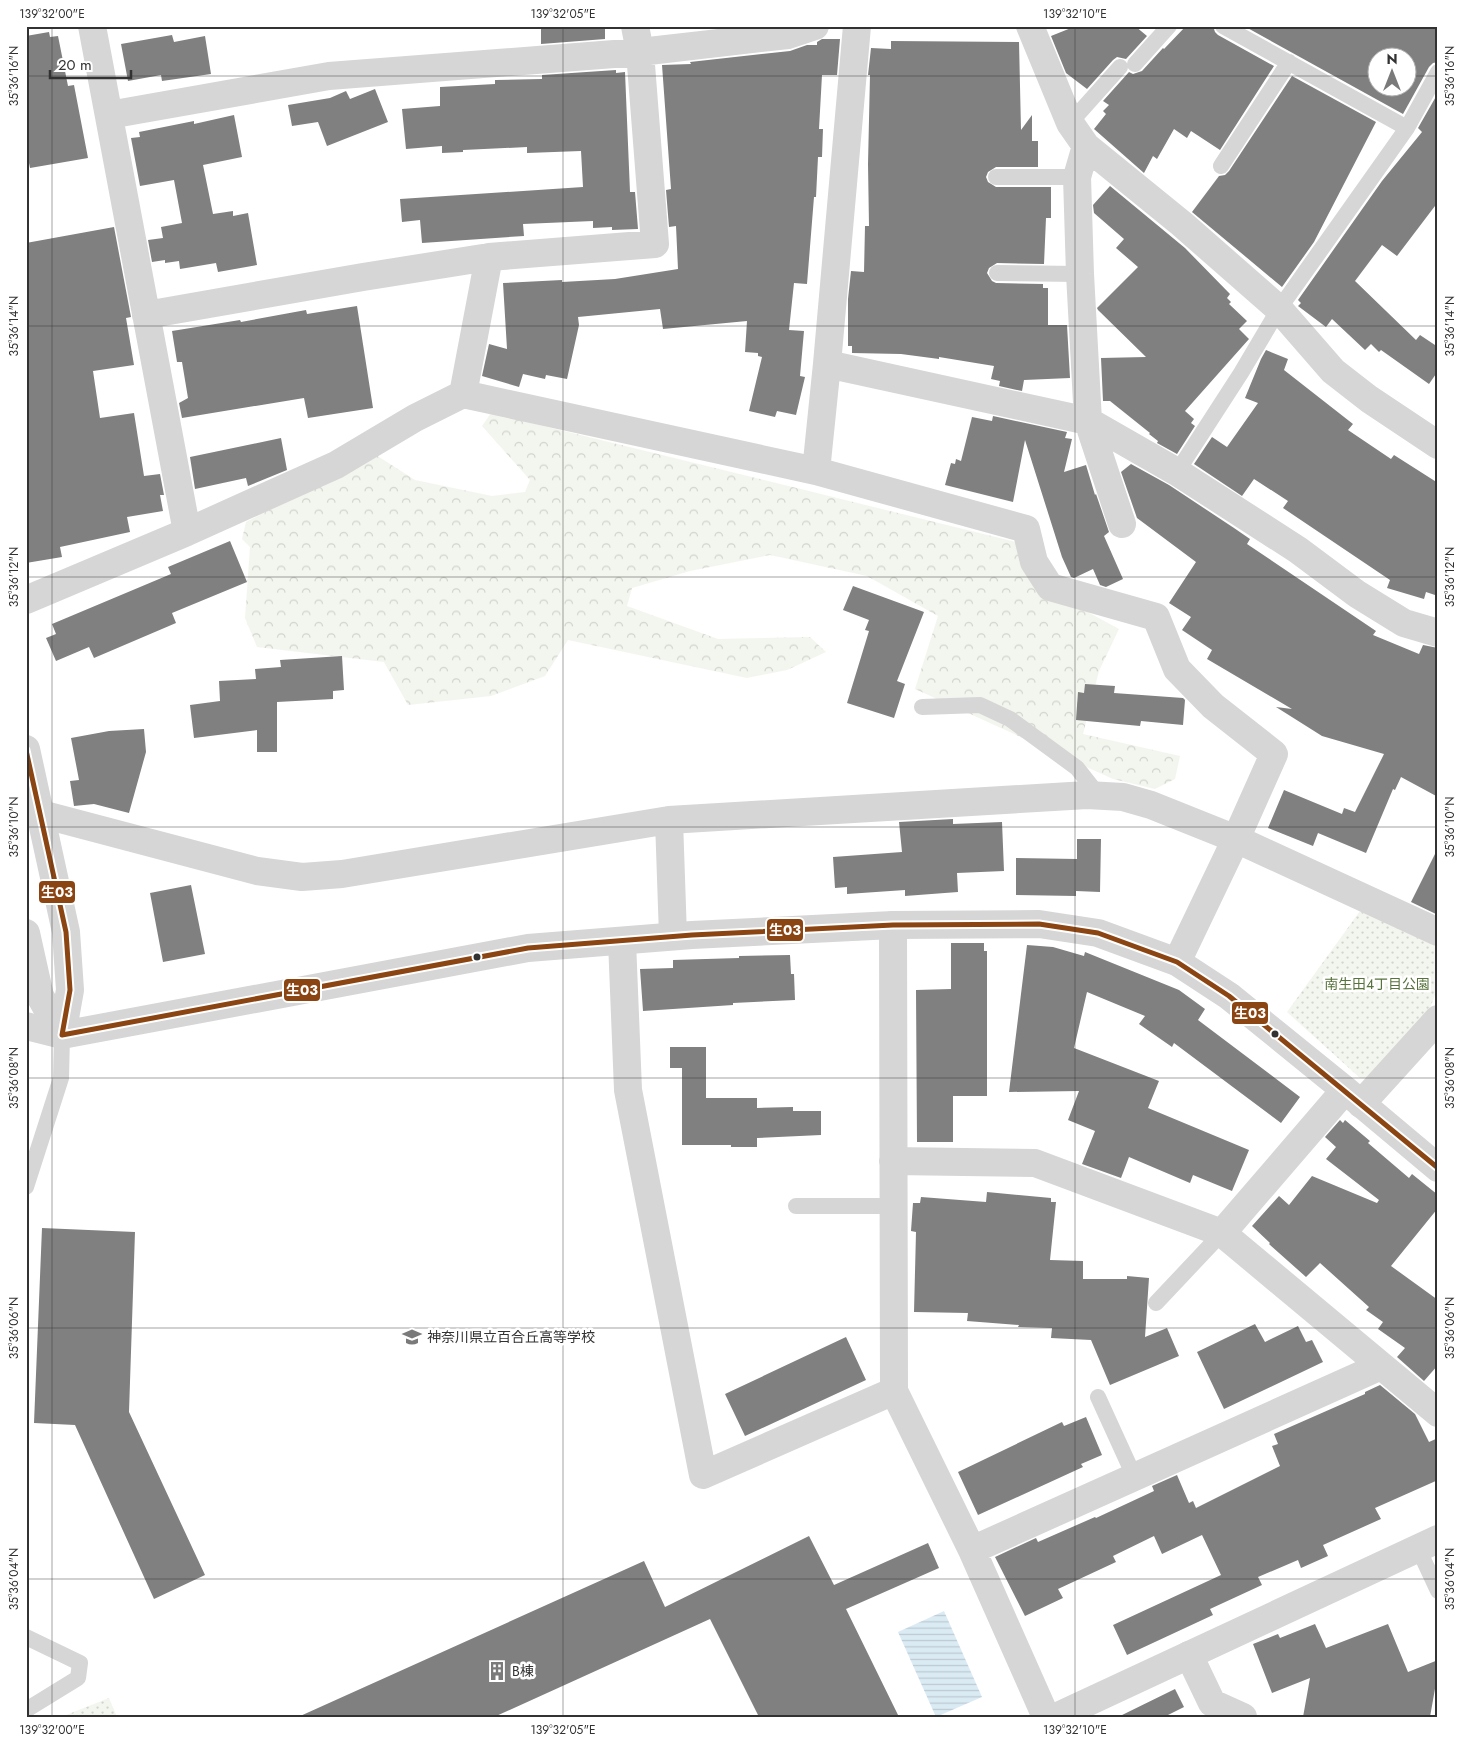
<svg xmlns="http://www.w3.org/2000/svg" width="1464" height="1743" font-family="Jost,'Noto Sans JP',sans-serif">
<defs>
<pattern id="green-dots" width="8" height="8" patternUnits="userSpaceOnUse" patternTransform="scale(1.25)"><rect width="8" height="8" fill="#f3f6ee"/><path d="M2 2h.1M6 6h.1" fill="none" stroke="#d1d3cd" stroke-width="1.8" stroke-linecap="round"/></pattern>
<pattern id="forest-crowns" width="20" height="18" patternUnits="userSpaceOnUse" patternTransform="scale(1.25)"><rect width="20" height="18" fill="#f3f6ee"/><path d="M2 6a3 3 0 1 1 6 0M12 15a3 3 0 1 1 6 0" fill="none" stroke="#d1d3cd"/></pattern>
<pattern id="water-rules" width="6" height="5" patternUnits="userSpaceOnUse" patternTransform="scale(1.25)"><rect width="6" height="5" fill="#dbebf4"/><path d="M0 2.5h6" fill="none" stroke="#bccad2"/></pattern>
</defs>
<rect width="100%" height="100%" fill="#fff"/>
<!-- green -->
<path fill="url(#green-dots)" d="M1360,911L1433,943L1438,953V987L1429,1011L1372,1079L1360,1078L1287,1012Z
M109,1698L117,1717H61Z"/>
<!-- forest -->
<path fill="url(#forest-crowns)" d="M491,413L1016,542L1049,591L1119,629L1099,671L1083,734L1180,756L1175,779L1155,789L1113,779L915,689L938,616L867,576L770,555L690,571L632,588L627,606L718,639L810,637L826,652L787,670L747,678L568,640L545,676L491,696L408,705L384,662L257,647L245,618L250,547L242,539L246,522L376,455L415,480L492,496L525,492L530,480L482,426Z"/>
<!-- water -->
<path fill="url(#water-rules)" d="M944,1611L982,1697L936,1717L898,1632Z"/>
<!-- building -->
<path fill="#808080" fill-rule="evenodd" d="M541,26H605V39L541,44Z
M1076,26H1135L1147,36L1126,59L1117,57L1113,60L1087,89L1066,73L1051,36Z
M1186,26H1213L1215,32L1218,35L1274,66L1220,150L1191,131L1187,138L1174,129L1157,159L1153,156L1144,173L1094,129L1106,114L1103,111L1109,105L1103,101L1129,72L1133,74L1142,71L1163,48L1164,49Z
M1244,26H1438V62L1433,63L1429,67L1403,114ZM1376,58H1406V88H1376Z
M49,32L50,37L58,36L68,86L74,85L88,158L30,168L26,148V36Z
M172,35L174,42L205,36L211,74L162,81L161,75L128,81L121,44Z
M822,39H840L837,75H822L819,129H823L822,157H818L816,197H814L807,284L794,283L789,330L804,331L800,376L805,377L796,415L777,411L775,417L749,411L762,357L758,356V353L745,352L747,321L663,329L660,309L578,317L579,325L567,379L546,375L545,379L523,374L519,387L482,376L489,344L507,349L503,283L562,280V282L615,279L678,269L676,226L669,227L666,190L671,189L662,65L691,64L690,62L790,51L807,45H817V42Z
M891,41L1019,42L1021,130L1032,115V141H1038V167H996L988,172L986,177L988,182L996,187H1051V218H1046L1044,264L997,263L989,268L987,273L992,281L996,283L1043,284V288H1048V325H1067L1070,378L1024,380L1022,391L999,386L1000,381L991,379L994,366L939,357V359L901,354L852,353V346H848V299L851,271L864,272L865,226H869L868,164L870,75H868L871,48L891,49Z
M616,70V73L625,72L630,192H635L638,229L612,230V227L593,228V221L523,224L524,236L422,243L420,220L402,222L400,199L583,187L581,151L527,153V147L463,150V152L442,153V146L406,149L402,109L440,106V87L495,84V80L542,79V75Z
M1292,76L1376,122L1314,242L1282,287L1192,212L1219,176L1225,175L1229,171Z
M375,89L388,122L327,146L318,122L292,126L288,105L330,98L346,91L350,99Z
M1438,93V202L1397,256L1382,245L1355,281L1416,340L1420,335L1438,347V371L1429,384L1381,350L1379,352L1371,344L1365,350L1332,319L1326,327L1298,306L1301,303L1298,300L1382,181L1422,132L1418,128Z
M234,115L242,157L203,165L213,214L233,211V216L248,213L257,265L218,272L216,263L180,269L179,261L165,263V260L152,262L148,240L163,238L161,227L182,223L174,180L140,186L131,138L140,137L139,132L194,121V124Z
M1110,186L1185,248L1230,294L1227,298L1231,302L1229,304L1247,321L1239,329L1249,339L1185,411L1194,419L1191,423L1195,426L1177,454L1157,443L1158,441L1149,434L1150,433L1110,401H1103L1101,358L1146,357L1098,310L1097,308L1138,267L1116,248L1124,239L1094,213L1093,205Z
M114,227L131,317L126,318L134,365L93,371L100,418L134,413L144,476L160,474L164,495H160L163,511L127,517L130,532L60,547L62,557L26,563V243Z
M357,306L373,408L308,418L304,398L182,418L179,403L188,398L182,362H177L172,331L240,320L241,322L306,310L307,314Z
M1266,350L1288,359L1284,370L1353,424L1348,430L1391,459L1394,455L1438,483V596L1426,592L1424,599L1387,588L1390,580L1283,508L1288,501L1254,479L1242,496L1194,464L1212,437L1227,447L1258,403L1245,398L1261,359Z
M993,416L1067,432L1065,438L1072,439L1064,472L1086,465L1095,495L1096,494L1109,532L1104,536L1123,579L1106,587L1100,585L1093,569L1074,578L1071,577L1062,557L1025,440L1013,502L945,485L951,463L955,464L956,459L961,461L972,417L992,421Z
M281,438L287,470L248,486L246,478L195,489L190,457Z
M1131,464L1169,485L1234,528L1250,539L1247,544L1376,631L1373,635L1419,654L1423,645L1438,648V797L1401,777L1395,790L1393,789L1366,853L1318,833L1313,846L1268,828L1284,790L1342,814L1344,808L1355,812L1384,754L1322,736L1276,707L1292,709L1207,659L1212,650L1182,630L1191,617L1169,603L1196,562L1137,518L1121,472Z
M230,541L247,582L172,613L176,623L94,658L89,647L56,661L46,638L56,634L52,624L171,574L168,567Z
M853,586L924,612L897,681L905,684L894,718L847,703L869,631L865,630L869,620L843,610Z
M342,656L344,690L333,691V699L277,702V752H257V730L194,738L190,705L220,701L219,681L256,679L255,669L281,667L280,660Z
M1085,684L1115,686L1114,693L1183,698L1185,700L1183,725L1141,721L1140,726L1076,720L1078,692L1084,693Z
M144,729L146,752L129,813L94,804L74,806L70,781L79,780L71,738L109,731Z
M953,819V824L1002,822L1004,871L957,873L958,892L905,896V890L847,894V887L835,888L833,857L902,852L899,822Z
M1077,839H1101L1100,892L1076,891V896L1016,895V858L1077,859Z
M1438,848V915L1411,902Z
M191,885L205,954L163,962L150,893Z
M951,943H984V951H987V1096H953V1142H917L916,990L951,989Z
M1027,945L1053,947L1084,956L1085,952L1179,990L1205,1009L1198,1020L1300,1097L1281,1123L1174,1043L1172,1047L1139,1024L1145,1016L1087,992L1074,1048L1159,1081L1148,1108L1249,1150L1232,1191L1193,1175L1190,1183L1129,1157L1121,1178L1082,1164L1095,1131L1068,1120L1079,1091L1009,1092Z
M790,955L791,974H794L795,1000L733,1003V1005L643,1011L640,969L673,968V960L739,958V956Z
M670,1047H706V1098H757V1108L793,1107V1111H821V1135L757,1138V1147H731V1145H682V1068H670Z
M1340,1120L1343,1123L1345,1120L1370,1141L1368,1143L1409,1178L1412,1174L1438,1195V1208L1391,1266L1438,1300V1365L1424,1381L1397,1357L1405,1348L1378,1329L1383,1322L1366,1310L1369,1307L1320,1263L1306,1277L1269,1244L1270,1243L1252,1226L1279,1196L1289,1205L1312,1176L1377,1203L1379,1200L1326,1159L1336,1147L1325,1137Z
M987,1192L1051,1198V1202H1056L1050,1260L1083,1261V1279H1127V1276L1149,1278L1145,1337L1167,1328L1179,1356L1110,1385L1091,1340L1051,1338L1052,1328L1018,1327L1019,1325L967,1321L968,1313L914,1312L916,1232L911,1231L913,1203H920L921,1197L986,1202Z
M42,1228L135,1232L129,1412L205,1575L154,1599L75,1425L34,1423Z
M1255,1324L1265,1342L1298,1326L1306,1342L1312,1340L1323,1362L1224,1409L1197,1352Z
M846,1337L866,1380L745,1436L725,1394Z
M1380,1385L1415,1414L1429,1442L1438,1438V1480L1375,1508L1381,1519L1323,1545L1328,1556L1301,1568L1298,1560L1258,1577L1262,1585L1210,1609L1213,1615L1127,1655L1113,1625L1221,1575L1202,1535L1162,1554L1154,1536L1113,1556L1116,1562L1058,1589L1063,1598L1025,1616L995,1557L1036,1538L1038,1542L1095,1517L1096,1518L1154,1491L1152,1486L1177,1475L1189,1503L1193,1501L1196,1508L1280,1466L1272,1446L1278,1444L1274,1434L1365,1394V1392Z
M1086,1417L1102,1455L1081,1464L1083,1467L978,1515L958,1472L1062,1422L1064,1426Z
M809,1536L834,1585L928,1543L939,1568L846,1609L899,1717H759L710,1619L494,1717H298L644,1561L665,1607Z
M1315,1624L1326,1648L1388,1624L1408,1672L1438,1660V1683H1436L1430,1717H1303L1310,1678L1272,1693L1253,1644L1278,1634L1280,1638Z
M1175,1689L1184,1707L1164,1717H1118Z"/>
<g fill="none" stroke-linecap="round" stroke-linejoin="round">
<!-- service -->
<path stroke="#d6d6d6" stroke-width="16" d="M1223,26L1407,128
M1135,64L1169,26
M1070,123L1120,67
M1221,166L1289,62
M996,177H1077
M997,273L1080,274
M1177,472L1241,373L1279,309L1407,128L1438,72
M922,707L980,705L1010,719L1077,768L1099,796
M26,1187L61,1078L62,1035
M796,1206H893
M1156,1303L1222,1233
M1098,1397L1134,1476
M1418,1548L1438,1591
M26,1637L80,1663L78,1678L26,1710"/>
<!-- minor -->
<path stroke="#d6d6d6" stroke-width="28" d="M92,26L187,532
M1030,26L1070,123L1086,146L1077,177L1080,274L1088,421L1122,524
M109,115L329,76L640,52L788,35L815,26
M1086,146L1182,224L1279,309L1333,371L1369,399L1438,445
M146,315L363,277L489,257L655,244L640,52L635,26
M827,364L1088,421L1177,472L1298,550L1357,594L1404,623L1438,633
M463,394L489,257
M816,471L827,364L857,26
M26,600L187,532L336,465L415,418L463,394L816,471L1026,529L1034,562L1050,587L1156,617L1177,669L1213,706L1274,754L1236,839L1177,962
M26,810L257,871L302,877L342,874L669,820L1087,795L1123,797L1151,805L1236,839L1438,932
M669,820L673,936
M893,925L894,1391L972,1550L1046,1717
M622,941L628,1090L703,1475L894,1391
M26,1026L62,1035
M1361,1104L1438,1019
M893,1161L1035,1163L1222,1233L1438,1413
M1222,1233L1345,1090
M972,1550L1381,1366
M1189,1655L1212,1703L1243,1717"/>
<!-- tertiary -->
<path stroke="#d6d6d6" stroke-width="28" d="M26,749L66,932L70,990L62,1035
M26,933L40,996L62,1035
M62,1035L528,948L692,935L893,925L1039,924L1098,933L1177,962L1229,996L1345,1090L1438,1168
M1056,1717L1438,1539"/>
<!-- bus-1 casing -->
<g stroke="#fff" stroke-width="9">
<path id="bus-1" d="M26,750L66,932L70,990L62,1035
M62,1035L528,948L692,935L893,925L1039,924L1098,933L1177,962L1229,996L1438,1168"/>
</g>
<!-- bus-1 -->
<use href="#bus-1" stroke="#8b4513" stroke-width="5"/>
</g>
<!-- ticks -->
<path fill="none" stroke="#323232" stroke-width="1" stroke-opacity="0.45" d="M52,26V1717M563,26V1717M1075,26V1717M26,76H1376M1406,76H1438M26,326H1438M26,577H1438M26,827H1438M26,1078H1438M26,1328H1438M26,1579H1438"/>
<!-- icons -->
<defs>
<g id="school-bare" transform="scale(1.5)"><path d="M0-5L7-2L0 1L-7-2ZM-4 1L0 2.5L4 1V4Q0 6-4 4Z" fill="#7a7a7a" stroke="#fff" stroke-width="2.5" paint-order="stroke"/></g>
<g id="building-bare" transform="scale(1.5)"><path d="M-4-6H4V6H1V3H-1V6H-4ZM-2.5-4.3h1.7v1.8h-1.7ZM.8-4.3h1.7v1.8H.8ZM-2.5-1h1.7V.8h-1.7ZM.8-1h1.7V.8H.8Z" fill="#7a7a7a" stroke="#fff" stroke-width="2.5" paint-order="stroke"/></g>
</defs>
<g fill-rule="evenodd">
<use href="#school-bare" x="412" y="1337"/>
<use href="#building-bare" x="497" y="1671"/>
</g>
<!-- markers -->
<g fill="#323232" stroke="#fff" stroke-width="2">
<circle cx="477" cy="957" r="4.5"/>
<circle cx="1275" cy="1034" r="4.5"/>
</g>
<g text-anchor="middle" dominant-baseline="central" stroke-width="5" stroke-linejoin="round" paint-order="stroke">
<!-- park labels -->
<g font-size="14" fill="#57723b" stroke="#fff">
<text x="1377" y="984">南生田4丁目公園</text>
</g>
<!-- poi labels -->
<g font-size="14" fill="#323232" stroke="#fff" text-anchor="start">
<text x="427" y="1337">神奈川県立百合丘高等学校</text>
<text x="512" y="1671">B棟</text>
</g>
</g>
<g stroke="#fff" stroke-width="2">
<rect x="38" y="880" width="38" height="24" rx="5" fill="#8b4513"/>
<rect x="766" y="918" width="38" height="24" rx="5" fill="#8b4513"/>
<rect x="283" y="978" width="38" height="24" rx="5" fill="#8b4513"/>
<rect x="1231" y="1001" width="38" height="24" rx="5" fill="#8b4513"/>
</g>
<g font-size="14" text-anchor="middle" font-weight="bold" fill="#fff">
<text x="57" y="897">生03</text>
<text x="785" y="935">生03</text>
<text x="302" y="995">生03</text>
<text x="1250" y="1018">生03</text>
</g>
<!-- border -->
<rect width="1464" height="1743" fill="none" stroke="#ffffff" stroke-width="55"/>
<!-- north arrow -->
<g transform="translate(1392 72)"><circle r="24" fill="#ffffff" stroke="#adadad"/>
<path d="M0-4L9 19L0 12L-9 19Z" fill="#7a7a7a"/>
<text y="-8" font-size="14" font-weight="bold" text-anchor="middle" fill="#323232">N</text>
</g>
<!-- scale -->
<path d="M50 70v8h81v-8" fill="none" stroke="#323232" stroke-width="2.5"/>
<text x="58" y="70" font-size="15" fill="#323232" stroke="#ffffff" stroke-width="4" paint-order="stroke">20 m</text>
<rect x="28" y="28" width="1408" height="1688" fill="none" stroke="#323232" stroke-width="2"/>
<g font-size="12" text-anchor="middle" fill="#323232">
<text x="52" y="18">139°32'00"E</text>
<text x="563" y="18">139°32'05"E</text>
<text x="1075" y="18">139°32'10"E</text>
<text transform="translate(14 76) rotate(-90)" y="4">35°36'16"N</text>
<text transform="translate(1450 76) rotate(-90)" y="4">35°36'16"N</text>
<text transform="translate(14 326) rotate(-90)" y="4">35°36'14"N</text>
<text transform="translate(1450 326) rotate(-90)" y="4">35°36'14"N</text>
<text transform="translate(14 577) rotate(-90)" y="4">35°36'12"N</text>
<text transform="translate(1450 577) rotate(-90)" y="4">35°36'12"N</text>
<text transform="translate(14 827) rotate(-90)" y="4">35°36'10"N</text>
<text transform="translate(1450 827) rotate(-90)" y="4">35°36'10"N</text>
<text transform="translate(14 1078) rotate(-90)" y="4">35°36'08"N</text>
<text transform="translate(1450 1078) rotate(-90)" y="4">35°36'08"N</text>
<text transform="translate(14 1328) rotate(-90)" y="4">35°36'06"N</text>
<text transform="translate(1450 1328) rotate(-90)" y="4">35°36'06"N</text>
<text transform="translate(14 1579) rotate(-90)" y="4">35°36'04"N</text>
<text transform="translate(1450 1579) rotate(-90)" y="4">35°36'04"N</text>
<text x="52" y="1734">139°32'00"E</text>
<text x="563" y="1734">139°32'05"E</text>
<text x="1075" y="1734">139°32'10"E</text>
</g>
</svg>
